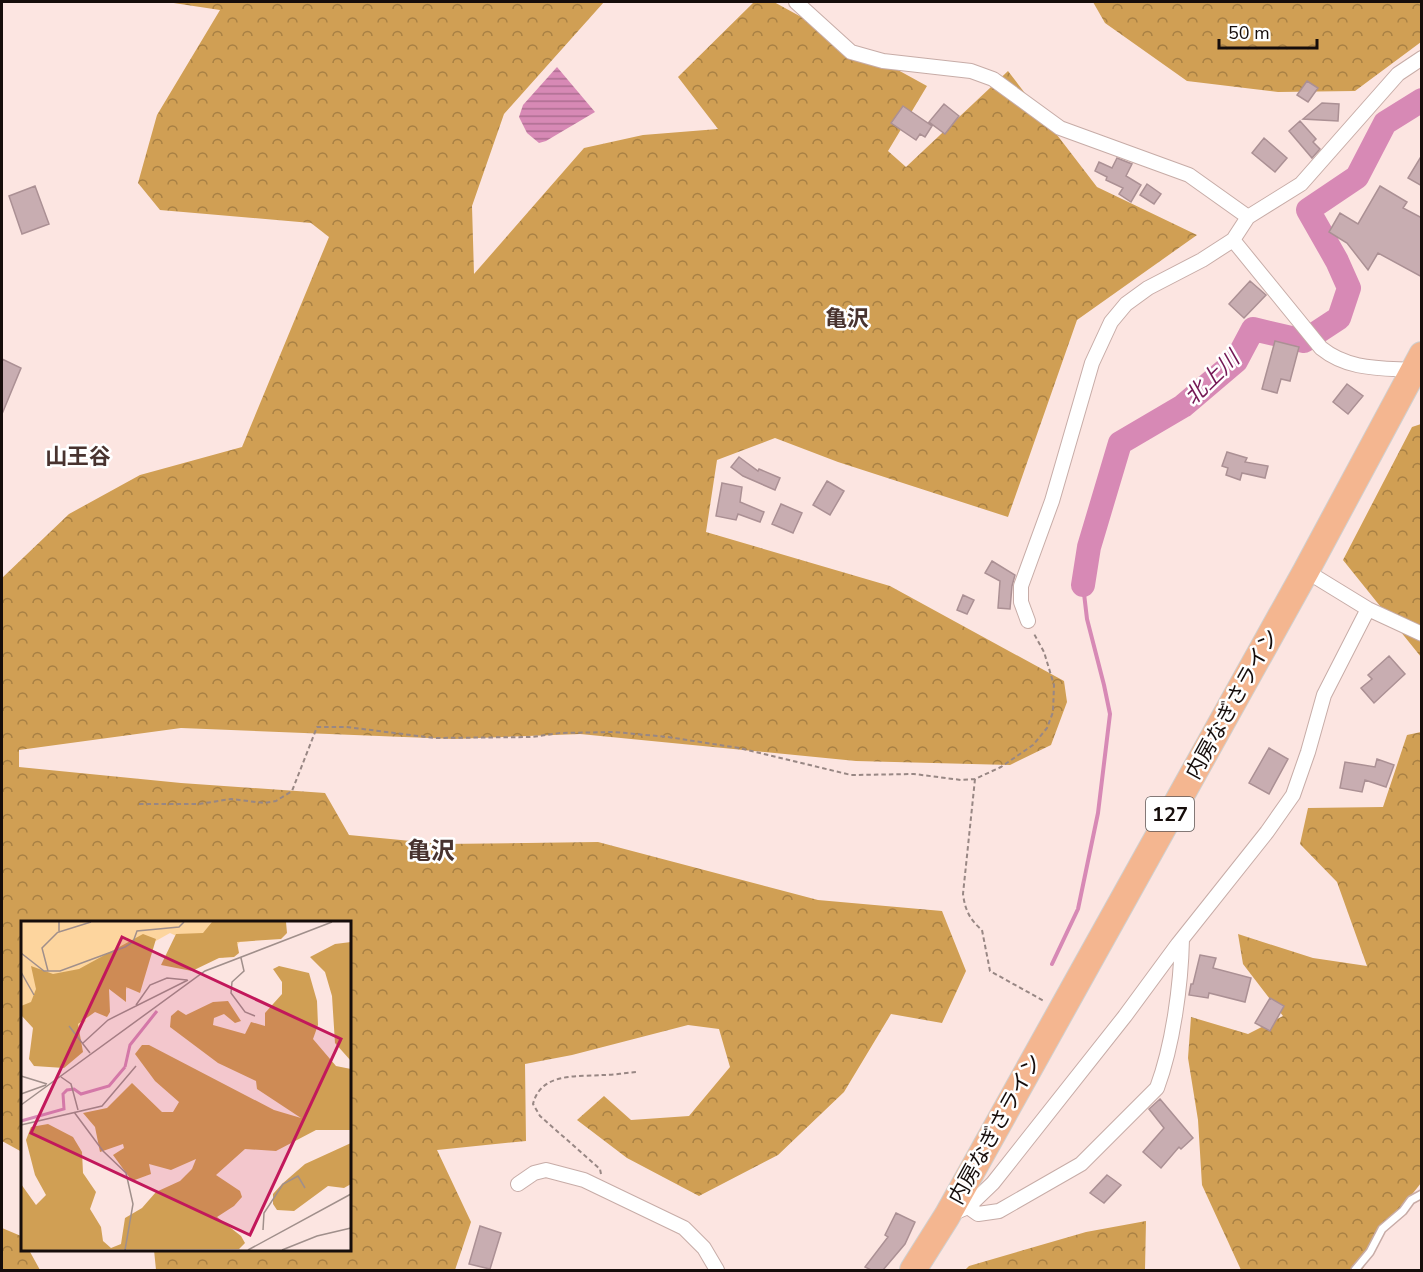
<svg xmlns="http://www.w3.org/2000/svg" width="1423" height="1272" font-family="'Nunito Sans','Noto Sans JP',sans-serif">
<defs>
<pattern id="forest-crowns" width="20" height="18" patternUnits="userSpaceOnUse" patternTransform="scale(1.5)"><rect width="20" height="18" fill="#d09f54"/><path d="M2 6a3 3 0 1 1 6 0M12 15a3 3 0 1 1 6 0" fill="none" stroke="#a88044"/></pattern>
<pattern id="water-rules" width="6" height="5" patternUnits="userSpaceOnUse" patternTransform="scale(1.5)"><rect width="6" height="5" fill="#d789b5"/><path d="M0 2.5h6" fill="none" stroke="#ad6e91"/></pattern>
</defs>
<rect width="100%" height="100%" fill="#fce5e1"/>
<!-- forest -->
<path fill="url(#forest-crowns)" d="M167,2H604L504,114L472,206L474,274L584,148L643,135L718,129L678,77L754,2H774L927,86L888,151L906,167L1008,71L1097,187L1197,235L1077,320L1008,517L838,462L775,438L717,460L706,532L890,586L1064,681L1067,702L1051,745L1010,765L856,761L580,734L454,739L181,728L19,750V767L181,783L325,793L349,835L442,844L598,842L818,900L942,911L966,971L942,1023L891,1014L844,1092L778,1155L699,1196L627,1158L577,1120L604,1096L631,1120L689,1116L730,1067L719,1029L688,1025L572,1055L525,1064L526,1141L437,1150L471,1222L455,1270H156L154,1250H350V922H22V1152L2,1141V578L69,514L140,475L242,447L329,237L311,223L160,210L138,183L157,115L220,10Z
M1093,2H1421V42L1355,91L1278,92L1187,81L1105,23Z
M1421,424V657L1343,560L1412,427Z
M1421,732V1183L1391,1221L1362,1270H1241L1202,1185L1198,1120L1188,1058L1191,1017L1248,1034L1283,1016L1243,964L1238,934L1313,958L1367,966L1337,882L1300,844L1308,808L1383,807L1407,735Z
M1146,1221L1145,1270H965L969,1266L1086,1232Z
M2,1228L21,1236L22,1250H29L40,1270H2Z"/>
<!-- water -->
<path fill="url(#water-rules)" d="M557,67L595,112L546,141L539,143L527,133L519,117L523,105Z"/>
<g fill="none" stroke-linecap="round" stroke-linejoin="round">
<!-- stream -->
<path stroke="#d789b5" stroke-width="4" d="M1052,964L1078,909L1098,813L1110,714L1104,685L1087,619L1083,585"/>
<!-- river -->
<path stroke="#d789b5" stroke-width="24" d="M1083,585L1089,547L1120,443L1183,406L1236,361L1253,329L1304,341L1339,318L1349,288L1337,261L1308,210L1357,177L1385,123L1422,100"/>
</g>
<!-- building -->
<path fill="#c8adb1" stroke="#ab9094" stroke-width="1.5" d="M1307,81L1318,88L1308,102L1297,95Z
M1322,103L1339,104L1338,121L1303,119Z
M944,104L959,116L945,134L929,122Z
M903,106L932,126L925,137L920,134L916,140L891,123Z
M1300,121L1316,139L1313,142L1320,149L1312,158L1289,131Z
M1264,138L1287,158L1275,172L1252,153Z
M1422,155V186L1408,178Z
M1117,158L1132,164L1126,176L1141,185L1131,202L1119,194L1123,188L1106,180L1107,177L1095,171L1099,162L1112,168Z
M1147,184L1161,194L1154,204L1140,195Z
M35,186L49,224L22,234L9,196Z
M1380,186L1407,202L1403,208L1422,218V277L1378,253L1368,270L1347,243L1329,232L1340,213L1358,224Z
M1250,281L1266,295L1244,318L1229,304Z
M1275,341L1299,347L1290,381L1281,379L1277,393L1262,389Z
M2,359L21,368L2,414Z
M1347,384L1363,396L1348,414L1333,402Z
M1227,452L1247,458L1245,462L1268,466L1265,478L1242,473L1240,480L1226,475L1228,468L1222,466Z
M739,457L758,471L759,469L780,478L775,490L743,476L731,467Z
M827,481L844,491L830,515L813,505Z
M722,483L742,487L740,502L764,512L760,522L738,514L736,520L716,516Z
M781,504L802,513L793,533L772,524Z
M992,561L1015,575L1012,586L1010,609L998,608L1000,581L985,573Z
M963,595L974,600L967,614L957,610Z
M1389,656L1405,674L1374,703L1361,688L1372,679L1368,675Z
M1269,748L1288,759L1269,794L1249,783Z
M1377,759L1394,765L1386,787L1365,780L1362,792L1340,788L1345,762L1375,767Z
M1200,955L1216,958L1213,968L1251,978L1245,1002L1209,993L1208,998L1189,995L1191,984H1193Z
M1270,998L1284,1006L1270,1031L1255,1023Z
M1160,1099L1193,1138L1181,1149L1179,1147L1161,1168L1143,1152L1164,1128L1149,1109Z
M1107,1175L1121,1185L1104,1203L1090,1193Z
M896,1213L915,1222L905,1244L883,1270H871L865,1267L888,1237L885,1235Z
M480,1226L501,1233L490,1269L469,1264Z"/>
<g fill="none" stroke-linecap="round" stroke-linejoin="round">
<!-- lane casing -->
<g stroke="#c7aca7" stroke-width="10">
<path id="lane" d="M1355,1270L1370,1252L1382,1229L1403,1211L1411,1200L1422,1194"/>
</g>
<!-- street casing -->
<g stroke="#c7aca7" stroke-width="16">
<path id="street" d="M796,2L851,52L883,61L971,71L993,79L1060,128L1189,175L1248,217
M1233,240L1321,348C1348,370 1380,368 1413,370
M1306,571L1368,609L1422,634
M1028,621L1021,602V586L1052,501L1092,363L1111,322L1126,304L1148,288L1202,260L1233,240L1248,217L1301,184L1398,74L1422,58
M518,1184L534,1173L546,1170L584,1180L684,1228L704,1248L717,1270
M968,1207L978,1214L999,1211L1081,1164L1157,1088C1173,1045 1181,985 1182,939
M949,1215L968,1207L993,1183L1125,1016L1178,944L1267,832L1293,795L1308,752L1324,695L1368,609"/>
</g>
<!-- highway casing -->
<g stroke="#d0cfce" stroke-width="28">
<path id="highway" d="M913,1270L947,1216L1306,571L1422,355"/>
</g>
<!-- path -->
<path stroke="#988784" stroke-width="2" stroke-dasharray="4.5 3" stroke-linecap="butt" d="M975,779L963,894C965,910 970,920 982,930L990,971L1044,1001
M139,804H199L231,799L264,803L276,801L292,791L317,727H347L434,738L532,737L560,733L614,732L668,737L739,748L851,775L914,774L961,780L975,779L1001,767L1033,745L1047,728L1053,712L1054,685L1044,652L1033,632
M601,1174L600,1169L540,1116L533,1104C541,1072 577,1077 602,1075C613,1075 625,1073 636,1072"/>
<!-- lane -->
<use href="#lane" stroke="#fff" stroke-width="7"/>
<!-- street -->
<use href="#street" stroke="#fff" stroke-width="14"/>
<!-- highway -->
<use href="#highway" stroke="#f4b690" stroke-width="26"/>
</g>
<g text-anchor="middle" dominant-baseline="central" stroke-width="5" stroke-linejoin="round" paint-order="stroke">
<!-- shield labels -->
<rect fill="#fff" stroke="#5c5654" stroke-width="1.5" x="1146" y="797" width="48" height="34" rx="4.5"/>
<g font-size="20" font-weight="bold" fill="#160d0b">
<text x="1170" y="814">127</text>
</g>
<!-- street labels -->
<g font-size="21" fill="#160d0b" stroke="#fff">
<text transform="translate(1232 704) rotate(-61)">内房なぎさライン</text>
<text transform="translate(995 1129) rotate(-61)">内房なぎさライン</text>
</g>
<!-- neighbourhood labels -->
<g font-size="22" font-weight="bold" fill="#48332f" stroke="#fff">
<text x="847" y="319">亀沢</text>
<text x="78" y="457">山王谷</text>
</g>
<!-- water labels -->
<g font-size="22" font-style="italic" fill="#741855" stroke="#fff">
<text transform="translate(1212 378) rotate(-44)">北上川</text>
</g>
<!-- quarter labels -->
<g font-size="24" font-weight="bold" fill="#48332f" stroke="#fff">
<text x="431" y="851">亀沢</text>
</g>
</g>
<!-- overview -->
<g transform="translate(21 921)">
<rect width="330" height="330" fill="#fce5e1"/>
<path d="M0,1H264L230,20L219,21L202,37L149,12L133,21L114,64L98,71L86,60L59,90L65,100L36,128L15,92L0,93Z" fill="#fdd59e"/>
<path d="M191,1H265L266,12L260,18L216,21L218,32L213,36L198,37L171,50L140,44L155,13L182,12ZM122,13L135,18L119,72L105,66V81L88,68L89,91L86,96L74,91L57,103L62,131L43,147L13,145L8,138L12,107L0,94V85L10,81L15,68L10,45L32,53L58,48ZM330,21V140L314,122L311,75L304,51L289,36L314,23ZM258,45L288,52L296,80L297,104L292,118L315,145L330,148V209H295L255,230L224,228L195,254L219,270L221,276L213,285L196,296L220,315L224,322L218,328L0,329V263L15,284L25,274L14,254L5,219L10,206L27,203L52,216L61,231L62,252L75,271L69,288L80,306L82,320L90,327L100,323L104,297L121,287L135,271L159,260L171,248L175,238L150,249L128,243L130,253L111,260L92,234L103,227L102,223L79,231L74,206L62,192L86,187L111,162L141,191H152L158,181L134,160L114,133L121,124H128L253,189L280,197L236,168L235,160L197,142L149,106L150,95L157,89L165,94L192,81L207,80L220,100L214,102L203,93L193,97L192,104L224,113L230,101L244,105V92L261,73V61L252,48ZM330,222V263L323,267L307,265L273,290L256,289L252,283V273L261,263L284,243Z" fill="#d09f54"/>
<path fill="none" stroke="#d789b5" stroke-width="3" d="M104,146L109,124L136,90M0,200L43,188L42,173L46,169L53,168L60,173L88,165L104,146"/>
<path fill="none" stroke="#a08f8b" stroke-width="1.5" d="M38,1V11L70,1M0,32L23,50H39L104,26L112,21L116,10L158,6L163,1M220,37L223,50L211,61L210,72L224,91L234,95M27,50L21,27L37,11M0,51L13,74M115,84L129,64L146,57L166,59M48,105L69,132M62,122L87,99L167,59M0,155L26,163M40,156L50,163L57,189M0,173L25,164M0,184L184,50L311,1M53,191L82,230L105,252L112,283L104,329M0,204L81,185L115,145M242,309L243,292L262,263L277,255L284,267M227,329L330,273M261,329L296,315L330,307"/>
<path fill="#c2185b" fill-opacity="0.15" stroke="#c2185b" stroke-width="3" d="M101,16L320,118L229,314L10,212Z"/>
<rect width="330" height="330" fill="none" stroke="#160d0b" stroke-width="3"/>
</g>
<!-- border -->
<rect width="1423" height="1272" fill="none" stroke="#160d0b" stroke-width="6"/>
<!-- scale -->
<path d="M1219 39v9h98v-9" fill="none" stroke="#160d0b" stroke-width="3"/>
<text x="1228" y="39" font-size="18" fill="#160d0b" stroke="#ffffff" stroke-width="4.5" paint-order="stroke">50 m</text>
</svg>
